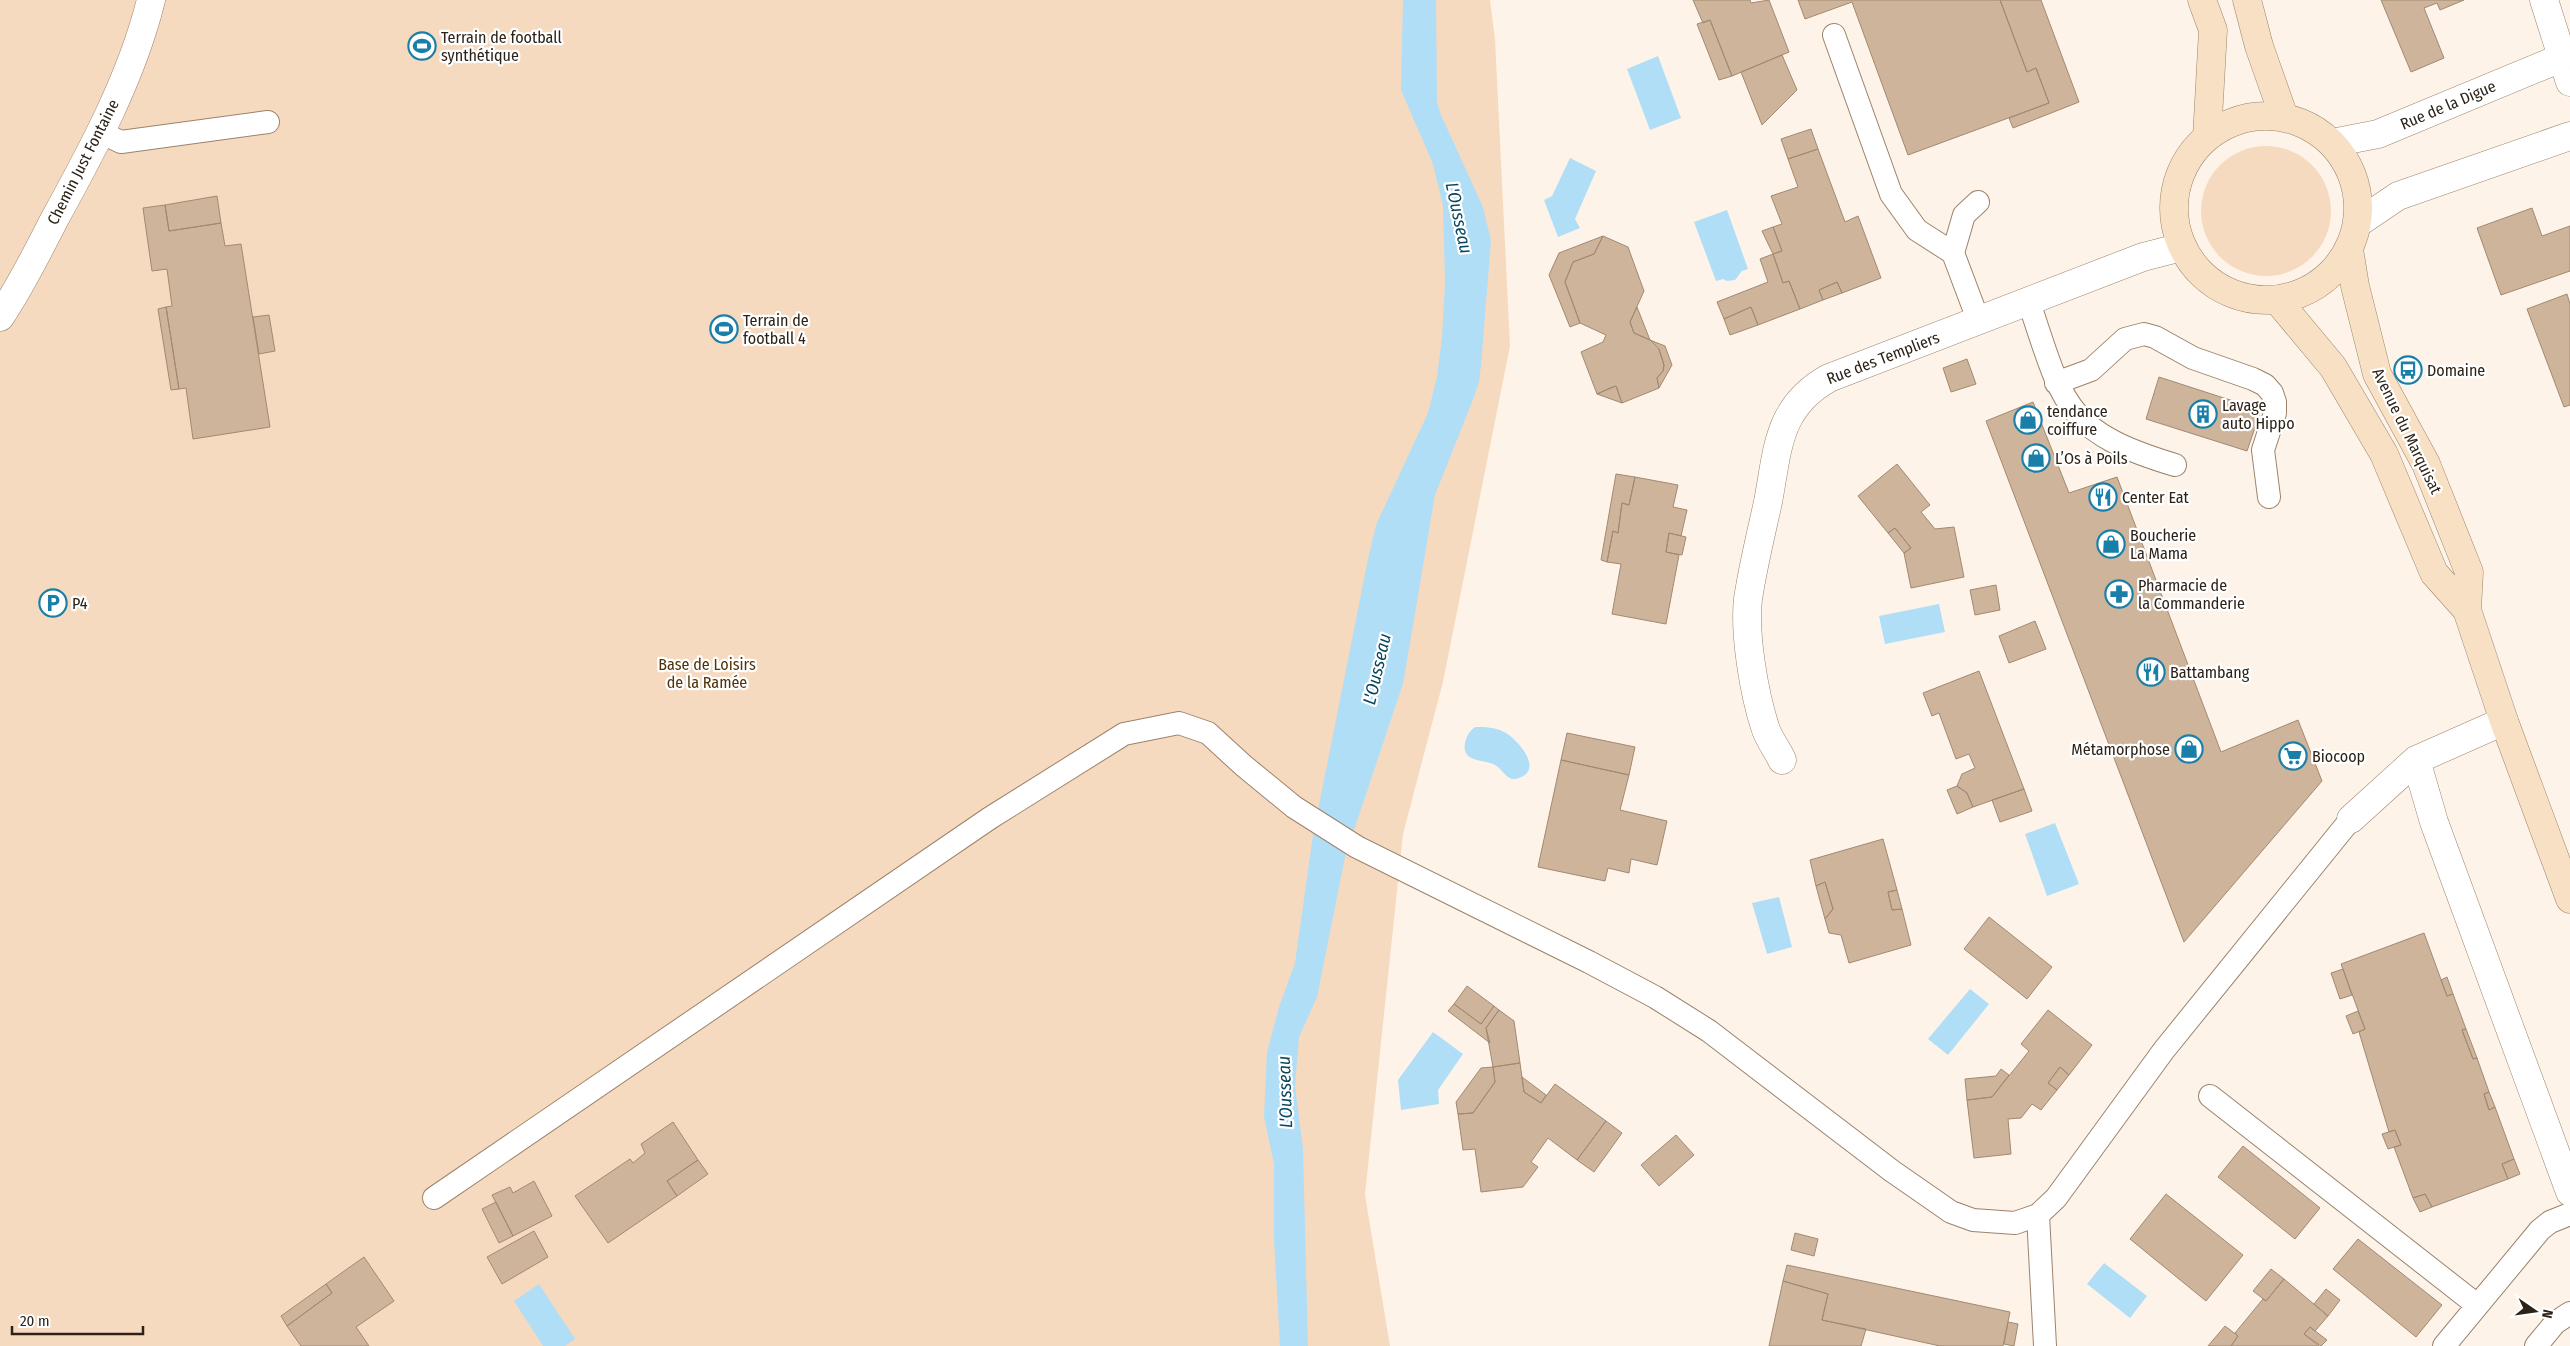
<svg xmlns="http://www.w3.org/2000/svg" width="2570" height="1346" font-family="'Fira Sans Condensed',sans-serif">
<rect width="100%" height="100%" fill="#fef3e9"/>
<!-- green -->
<path fill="#f6dabf" d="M0,0H1490L1495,39L1510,346L1443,682L1403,834L1365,1195L1390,1346H0Z
M2201 211a65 65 0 1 1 130 0a65 65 0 1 1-130 0Z"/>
<!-- water -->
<path fill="#b0def7" d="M1403,0H1436L1437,102L1441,115L1483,207L1491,241L1481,365L1479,382L1474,397L1435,495L1403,684L1345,857L1317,997L1299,1037L1295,1086L1303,1149L1308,1346H1280L1274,1239V1164L1264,1117L1267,1052L1279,1007L1295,963L1313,835L1368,559L1376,525L1428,413L1437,377L1442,337L1445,284L1443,206L1433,164L1401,90Z
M1658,56L1681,118L1650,130L1627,69Z
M1570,158L1596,171L1575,219L1580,228L1558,237L1544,200L1552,196Z
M1727,210L1748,269L1742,271L1735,280L1727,281L1723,279L1716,281L1694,222Z
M1939,604L1945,632L1885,644L1879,616Z
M1475,727C1486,727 1494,727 1504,732C1518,739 1544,770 1519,778C1508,782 1505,773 1498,767C1488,758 1461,765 1465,743C1467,735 1469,732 1475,727Z
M2055,823L2079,884L2047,896L2025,834Z
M1779,897L1792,947L1767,954L1752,903Z
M1970,989L1989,1004L1948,1055L1928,1039Z
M1433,1032L1463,1054L1438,1090L1439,1104L1401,1110L1398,1080Z
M2104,1263L2147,1296L2130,1318L2087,1284Z
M539,1284L575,1339L565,1346H543L514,1301Z"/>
<!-- building -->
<path fill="#cdb49b" stroke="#a28971" d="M1693,0H1750L1751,3L1769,0L1789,52L1732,76L1710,20L1703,23Z
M1798,0H2000L2027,72L2036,68L2049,103L1908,155L1852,2L1805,19Z
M2000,0H2041L2079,102L2013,128L2009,118L2049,103L2036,68L2027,72Z
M2381,0H2464L2440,10L2437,3L2424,8L2444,58L2411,72Z
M1710,20L1732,76L1719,80L1697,24Z
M1782,55L1797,90L1762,125L1741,72Z
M1811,129L1818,149L1788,159L1781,139Z
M1818,149L1845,222L1858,216L1881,278L1842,293L1837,282L1819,290L1823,300L1800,309L1789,281L1783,283L1773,254L1782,251L1773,227L1782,224L1771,196L1798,187L1788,159Z
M217,196L221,223L169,231L165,205Z
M165,205L169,231L221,223L225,246L241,244L270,427L193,439L186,388L179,389L166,307L172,306L167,269L152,271L143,208Z
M2532,208L2542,236L2570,226V271L2501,295L2477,228Z
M1773,227L1782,251L1773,254L1762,231Z
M1603,236L1628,247L1644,291L1630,322L1634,333L1650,340L1659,349L1664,365L1663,371L1657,378L1659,388L1622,403L1616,386L1597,394L1581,352L1603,342L1606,335L1580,323L1565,282L1573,262L1594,254Z
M1603,236L1594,254L1573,262L1565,282L1580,323L1570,327L1549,275L1559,253Z
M1773,254L1783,283L1789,281L1800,309L1758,325L1751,307L1724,319L1717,302L1768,282L1760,259Z
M1837,282L1842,293L1823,300L1819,290Z
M2567,294L2570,304V405L2564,407L2527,309Z
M166,307L179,389L171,390L158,309Z
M1637,307L1650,340L1634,333L1630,322Z
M1751,307L1758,325L1730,335L1724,319Z
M269,315L275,351L259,354L253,317Z
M1650,340L1665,346L1672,365L1659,388L1657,378L1663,371L1664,365L1659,349Z
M1967,359L1976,384L1951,392L1943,368Z
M2159,377L2261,410L2247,451L2146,419Z
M1616,386L1622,403L1597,394L1610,388Z
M2033,402L2069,493L2117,477L2221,752L2298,720L2322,781L2184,942L1986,421Z
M1897,464L1930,505L1921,512L1935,529L1954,527L1964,577L1911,588L1904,553L1911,548L1895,528L1888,533L1858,496Z
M1616,474L1635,477L1629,505L1622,503L1618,533L1613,531L1607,562L1601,560Z
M1635,477L1678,485L1673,507L1687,510L1681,536L1669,533L1666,552L1679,555L1666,624L1612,614L1621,564L1607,562L1613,531L1618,533L1622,503L1629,505Z
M1895,528L1911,548L1904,553L1888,533Z
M1669,533L1686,537L1682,555L1666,552Z
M1996,585L2000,610L1975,615L1970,590Z
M2035,621L2046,649L2009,663L1999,636Z
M1979,671L2024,789L1973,807L1967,793L1957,786L1962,774L1975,768L1969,754L1956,759L1939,713L1932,716L1923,693Z
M1567,733L1635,747L1629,775L1561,760Z
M1561,760L1629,775L1620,810L1667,821L1657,865L1631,859L1629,873L1608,868L1605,881L1538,867Z
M1957,786L1967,793L1973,807L1957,814L1947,790Z
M2024,789L2032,811L2000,822L1992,800Z
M1883,839L1897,890L1888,892L1892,910L1902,909L1911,945L1849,963L1841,935L1829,933L1825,919L1833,909L1825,882L1816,886L1810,860Z
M1825,882L1833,909L1825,919L1816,886Z
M1897,890L1902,909L1892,910L1888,892Z
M1989,917L2052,967L2027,999L1964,949Z
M2424,933L2447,996L2453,994L2466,1029L2462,1030L2473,1059L2477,1058L2489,1092L2484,1094L2489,1110L2495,1107L2514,1159L2502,1164L2508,1179L2432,1207L2425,1194L2413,1198L2394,1147L2401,1145L2395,1130L2389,1132L2359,1032L2365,1029L2341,964Z
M2343,969L2352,995L2340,999L2331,973Z
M2447,977L2453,994L2447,996L2441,980Z
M1467,986L1494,1006L1481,1024L1454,1004Z
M1454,1004L1481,1024L1494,1006L1499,1010L1486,1028L1490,1043L1448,1011Z
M1499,1010L1514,1021L1520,1063L1493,1067L1486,1028Z
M2048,1010L2092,1045L2069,1075L2060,1067L2048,1083L2057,1090L2041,1110L2032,1104L2021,1118L2008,1119L2011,1154L1974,1158L1967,1100L1992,1097L2029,1051L2021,1044Z
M2358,1011L2365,1029L2353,1034L2346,1016Z
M2466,1029L2477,1058L2473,1059L2462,1030Z
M1520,1063L1524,1092L1541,1103L1555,1084L1606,1121L1577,1160L1548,1138L1531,1162L1538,1167L1523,1187L1481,1192L1475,1149L1463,1150L1458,1114L1473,1113L1495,1082L1493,1067Z
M1493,1067L1495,1082L1473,1113L1458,1114L1456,1102L1481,1068Z
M2060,1067L2069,1075L2057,1090L2048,1083Z
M2001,1069L2009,1075L1992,1097L1967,1100L1965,1079L1996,1076Z
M1522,1077L1546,1095L1541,1103L1524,1092Z
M2489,1092L2495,1107L2489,1110L2484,1094Z
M1606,1121L1622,1133L1594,1172L1577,1160Z
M673,1122L698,1160L667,1181L677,1196L608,1243L575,1196L630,1159L633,1163L645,1153L641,1144Z
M2395,1130L2401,1145L2388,1149L2382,1134Z
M1676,1135L1694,1155L1659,1186L1641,1165Z
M2243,1146L2320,1208L2295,1239L2218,1177Z
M2514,1159L2520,1174L2508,1179L2502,1164Z
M698,1160L708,1174L677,1196L667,1181Z
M534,1181L552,1216L513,1236L492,1195L510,1187L513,1193Z
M2166,1194L2243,1255L2206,1301L2130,1239Z
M2425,1194L2432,1207L2420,1212L2413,1198Z
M496,1202L513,1236L499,1243L482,1209Z
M534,1231L548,1257L502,1284L487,1257Z
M1795,1233L1818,1239L1814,1256L1791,1250Z
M2358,1239L2442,1305L2416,1337L2333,1269Z
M364,1257L394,1301L356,1327L369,1346H301L287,1326L332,1293L326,1284Z
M1787,1265L2010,1312L2003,1346H1940L1822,1320L1828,1294L1783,1281Z
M2271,1269L2284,1279L2266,1301L2253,1291Z
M2284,1279L2328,1316L2315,1331L2310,1327L2304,1334L2319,1346H2231L2238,1336L2235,1333L2263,1299L2266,1301Z
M1783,1281L1828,1294L1822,1320L1866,1329L1861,1346H1769Z
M326,1284L332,1293L287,1326L281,1316Z
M2326,1289L2340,1300L2328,1316L2314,1304Z
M2008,1322L2018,1324L2014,1346L2004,1344Z
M2225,1326L2238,1336L2231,1346H2208Z
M2310,1327L2327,1340L2321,1346L2304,1334Z"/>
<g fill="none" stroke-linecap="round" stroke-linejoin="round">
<!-- service casing -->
<g stroke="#9b836b" stroke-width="24">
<path id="service" d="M1834,35L1891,194L1917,230L1953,253
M100,132L121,142L268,122
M1978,202L1964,215L1953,253L1979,322
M2029,302C2063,405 2065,432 2175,465
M2056,383L2091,370L2125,339L2144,334L2155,337L2193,358L2253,379L2265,385L2272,393L2275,402V413L2263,450L2269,497
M2210,1096L2477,1305
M434,1198L990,818L1124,734L1179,723L1208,733L1244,766L1294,807L1357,847L1589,962L1655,997L1709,1031L1892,1171L1951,1212L1973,1220L2015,1223L2038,1215L2056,1198L2164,1050L2351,819
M2038,1215L2045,1346
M2444,1346L2540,1230L2550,1222L2570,1214
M2536,1346L2555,1323L2570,1313"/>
</g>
<!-- minor casing -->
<g stroke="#9b836b" stroke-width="29">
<path id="minor" d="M2544,0L2570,82
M2332,143L2378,134L2561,58
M2358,223L2398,196L2570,136
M0,317C21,286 37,253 54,220C92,151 132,77 151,0
M1782,760C1777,749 1768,738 1765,727C1754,693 1744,634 1748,599C1753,566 1761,534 1768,502C1778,449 1777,407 1829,378L2143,257L2182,247
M2416,760L2434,822L2570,1192
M2351,819L2416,760L2504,721"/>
</g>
<!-- secondary casing -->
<g stroke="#9b836b" stroke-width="29">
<path id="secondary" d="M2202,0L2213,30L2207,137
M2247,0L2259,46L2284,117
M2174 208a92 92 0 1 1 184 0a92 92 0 1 1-184 0Z
M2349,249L2355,286L2377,374L2426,464L2469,572L2467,610L2504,721L2570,899
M2278,301L2333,367L2384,454L2434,573L2467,610"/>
</g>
<!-- service -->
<use href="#service" stroke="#fff" stroke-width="22"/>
<!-- minor -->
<use href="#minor" stroke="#fff" stroke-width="28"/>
<!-- secondary -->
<use href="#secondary" stroke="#f7e0c4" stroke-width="28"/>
</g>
<!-- icons -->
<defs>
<g id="stadium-ring" transform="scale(1.4375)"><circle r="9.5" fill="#fff" stroke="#197fa9" stroke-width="1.5"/><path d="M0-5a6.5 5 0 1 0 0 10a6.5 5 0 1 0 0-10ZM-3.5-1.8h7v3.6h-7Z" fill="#197fa9"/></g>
<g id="bus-ring" transform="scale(1.4375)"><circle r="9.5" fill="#fff" stroke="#197fa9" stroke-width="1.5"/><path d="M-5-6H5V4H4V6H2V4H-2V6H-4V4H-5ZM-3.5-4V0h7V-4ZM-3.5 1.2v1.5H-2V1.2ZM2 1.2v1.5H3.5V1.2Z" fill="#197fa9"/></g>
<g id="building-ring" transform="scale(1.4375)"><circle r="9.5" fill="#fff" stroke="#197fa9" stroke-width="1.5"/><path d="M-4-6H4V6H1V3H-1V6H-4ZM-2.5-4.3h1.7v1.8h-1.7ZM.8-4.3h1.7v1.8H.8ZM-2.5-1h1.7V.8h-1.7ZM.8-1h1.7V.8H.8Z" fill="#197fa9"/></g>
<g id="shop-ring" transform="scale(1.4375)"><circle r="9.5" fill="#fff" stroke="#197fa9" stroke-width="1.5"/><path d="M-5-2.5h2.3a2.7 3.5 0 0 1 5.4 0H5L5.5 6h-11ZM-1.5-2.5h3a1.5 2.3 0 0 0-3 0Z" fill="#197fa9"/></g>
<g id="restaurant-ring" transform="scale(1.4375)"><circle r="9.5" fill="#fff" stroke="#197fa9" stroke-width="1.5"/><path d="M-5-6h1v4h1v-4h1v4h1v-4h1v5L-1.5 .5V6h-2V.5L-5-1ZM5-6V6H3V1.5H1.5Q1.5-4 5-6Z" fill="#197fa9"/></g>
<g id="pharmacy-ring" transform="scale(1.4375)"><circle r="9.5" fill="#fff" stroke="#197fa9" stroke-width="1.5"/><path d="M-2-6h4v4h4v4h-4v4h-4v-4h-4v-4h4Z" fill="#197fa9"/></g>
<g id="parking-ring" transform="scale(1.4375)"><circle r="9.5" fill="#fff" stroke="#197fa9" stroke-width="1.5"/><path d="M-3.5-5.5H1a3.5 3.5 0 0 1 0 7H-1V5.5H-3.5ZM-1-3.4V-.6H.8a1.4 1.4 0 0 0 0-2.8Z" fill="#197fa9"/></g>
<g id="supermarket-ring" transform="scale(1.4375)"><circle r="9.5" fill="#fff" stroke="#197fa9" stroke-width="1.5"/><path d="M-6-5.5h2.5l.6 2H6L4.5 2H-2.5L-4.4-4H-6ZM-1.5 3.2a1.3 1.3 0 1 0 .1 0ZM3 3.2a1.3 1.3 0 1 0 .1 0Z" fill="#197fa9"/></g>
</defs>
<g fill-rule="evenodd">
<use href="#stadium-ring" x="422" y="46"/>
<use href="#stadium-ring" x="724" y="329"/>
<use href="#bus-ring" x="2408" y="370"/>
<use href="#building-ring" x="2203" y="414"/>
<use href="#shop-ring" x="2028" y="420"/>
<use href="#shop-ring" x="2036" y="458"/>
<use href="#restaurant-ring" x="2103" y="497"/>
<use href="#shop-ring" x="2111" y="544"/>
<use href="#pharmacy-ring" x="2119" y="594"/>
<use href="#parking-ring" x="53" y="603"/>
<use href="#restaurant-ring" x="2151" y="672"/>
<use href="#shop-ring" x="2189" y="749"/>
<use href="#supermarket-ring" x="2293" y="756"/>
</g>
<g text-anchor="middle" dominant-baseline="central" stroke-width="4.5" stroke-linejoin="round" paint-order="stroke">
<!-- poi labels -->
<g font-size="16" fill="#2c2218" stroke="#fff" text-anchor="start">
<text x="441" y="37">Terrain de football<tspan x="441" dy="18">synthétique</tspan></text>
<text x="743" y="320">Terrain de<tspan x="743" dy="18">football 4</tspan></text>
<text x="2427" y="370">Domaine</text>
<text x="2222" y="405">Lavage<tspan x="2222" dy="18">auto Hippo</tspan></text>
<text x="2047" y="411">tendance<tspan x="2047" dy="18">coiffure</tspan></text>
<text x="2055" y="458">L’Os à Poils</text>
<text x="2122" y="497">Center Eat</text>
<text x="2130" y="535">Boucherie<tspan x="2130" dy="18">La Mama</tspan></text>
<text x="2138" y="585">Pharmacie de<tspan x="2138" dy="18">la Commanderie</tspan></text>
<text x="72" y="603">P4</text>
<text x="2170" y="672">Battambang</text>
<text x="2170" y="749" text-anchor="end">Métamorphose</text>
<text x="2312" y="756">Biocoop</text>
</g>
<!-- street labels -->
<g font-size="16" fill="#2c2218" stroke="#fff">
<text transform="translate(2448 105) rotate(-23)">Rue de la Digue</text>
<text transform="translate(83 162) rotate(-63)">Chemin Just Fontaine</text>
<text transform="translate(1883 358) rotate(-21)">Rue des Templiers</text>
<text transform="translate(2407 431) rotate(64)">Avenue du Marquisat</text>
</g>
<!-- park labels -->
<g font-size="16" fill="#523208" stroke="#fff">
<text x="707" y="664">Base de Loisirs<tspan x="707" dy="18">de la Ramée</tspan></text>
</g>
<!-- water labels -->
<g font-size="18" font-style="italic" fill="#09465f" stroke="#fff">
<text transform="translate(1459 218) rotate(78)">L'Ousseau</text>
<text transform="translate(1377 669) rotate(-77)">L'Ousseau</text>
<text transform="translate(1285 1092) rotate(-92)">L'Ousseau</text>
</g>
</g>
<!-- north arrow -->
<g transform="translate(2535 1311) rotate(103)" stroke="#ffffff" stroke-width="4" paint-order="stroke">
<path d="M0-4L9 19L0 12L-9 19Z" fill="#2c2218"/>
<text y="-8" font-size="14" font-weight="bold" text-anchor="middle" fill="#2c2218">N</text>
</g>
<!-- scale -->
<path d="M12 1326v8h131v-8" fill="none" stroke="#2c2218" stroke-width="2.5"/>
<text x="20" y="1326" font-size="15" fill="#2c2218" stroke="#ffffff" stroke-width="4" paint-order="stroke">20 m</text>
</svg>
